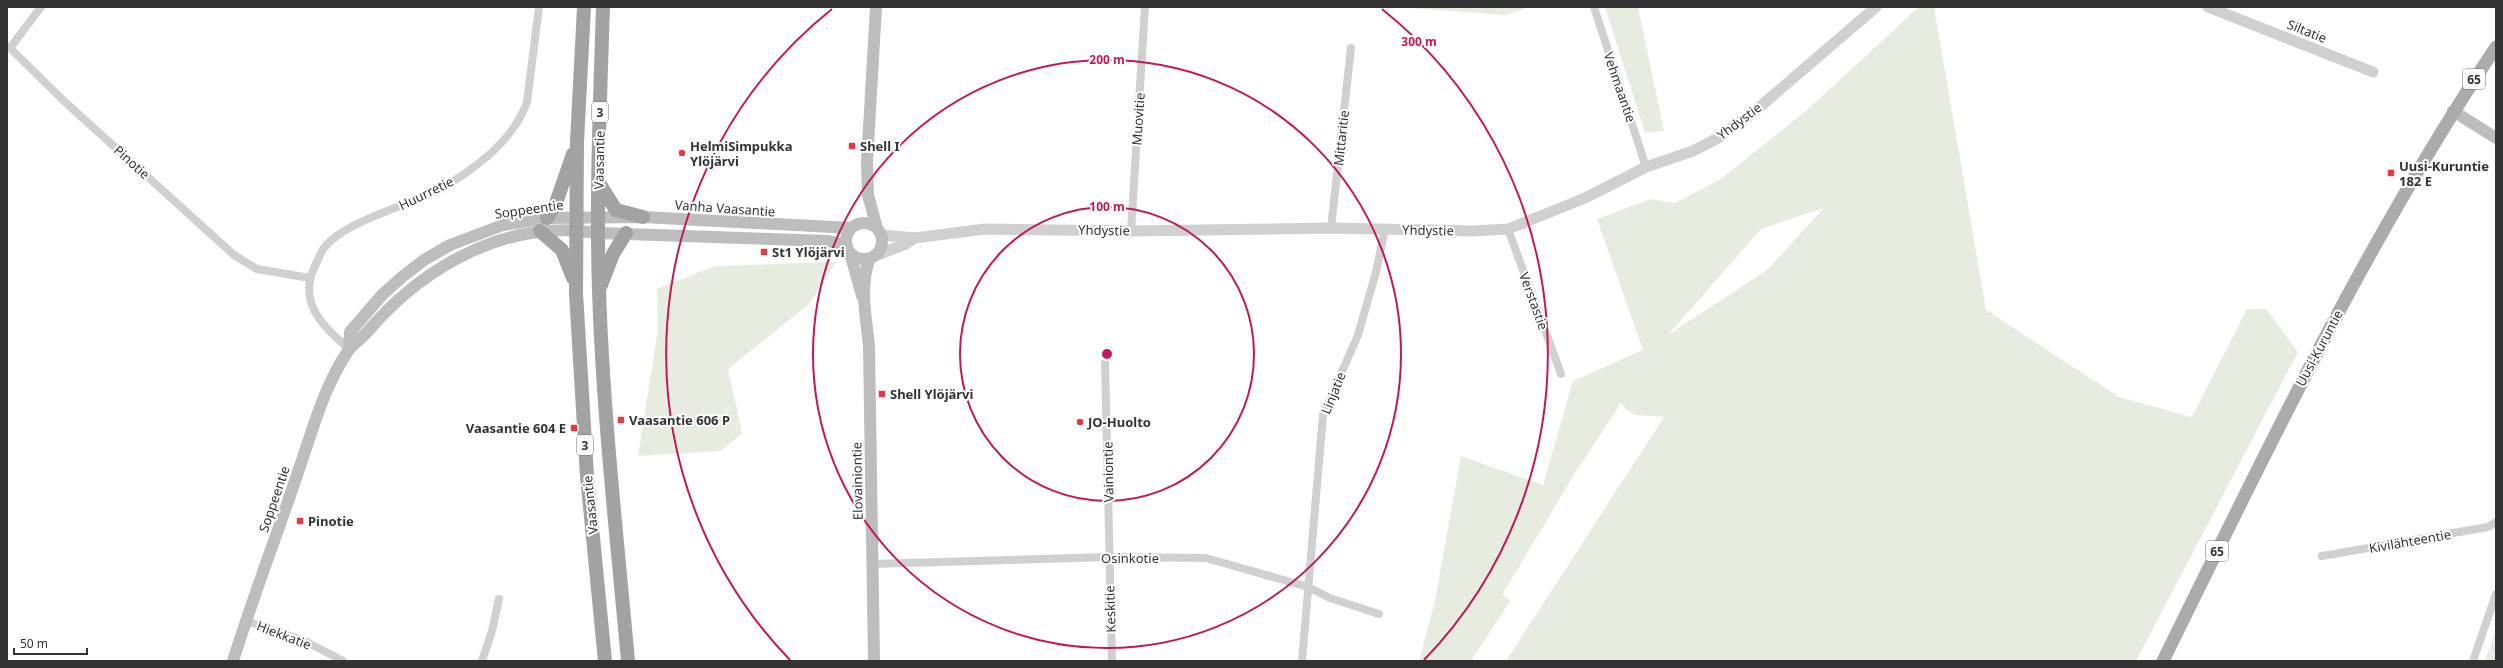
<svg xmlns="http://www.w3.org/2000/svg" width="2503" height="668" font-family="'Noto Sans',sans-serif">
<rect width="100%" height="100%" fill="#fff"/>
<!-- green -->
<path fill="#e6ecdf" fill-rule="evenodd" d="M1399,7H1529L1505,15Z
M1605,7H1638L1664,131L1645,133Z
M1919,7H1934L1986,310L2119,397L2192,417L2247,309H2266L2298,352L2136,661H1506L1664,417C1646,414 1633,421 1621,403L1572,478L1502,595L1511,600L1471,661H1419L1435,601L1461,456L1543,485L1573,381L1643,350L1597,219L1651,199L1675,203L1721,179L1807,110ZM1824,208L1767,270L1668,335L1761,229Z
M836,262L809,304L728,369L742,433L721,451L638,456L658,329L657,289L715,266Z
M2496,630V661H2485Z"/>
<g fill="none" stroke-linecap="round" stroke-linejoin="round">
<!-- minor -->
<path stroke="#d0d0d0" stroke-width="8" d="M41,7L10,48L65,102L234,255L257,269L310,278
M1594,7L1646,167
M1331,228L1351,48
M1508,229L1561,374
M1131,231L1145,7
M349,349C324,327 298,304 314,268C317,262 320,255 323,249C344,221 407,206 438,190C474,170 513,142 527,102L539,7
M1105,363L1112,661
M2322,556L2488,527L2496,522
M872,564L1108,557L1206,558L1308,587L1330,598L1379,614
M246,621L305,641L343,661
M482,661L492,631L499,599
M1302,661L1323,415L1358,335L1376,272L1385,229
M2473,661L2496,594"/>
<!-- tertiary -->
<path stroke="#d0d0d0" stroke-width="11" d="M2208,7L2373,72
M881,235L915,238L985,229L1131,231L1331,228L1473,231L1508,229L1585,198L1646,167L1693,151L1718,138L1755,111L1876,7
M875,256L906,244L915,238"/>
<!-- secondary -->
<path stroke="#bdbdbd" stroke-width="12" d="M876,7L867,162L868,195L877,228
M2453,111L2496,138
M846 241a18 18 0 1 1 36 0a18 18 0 1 1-36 0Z
M850,253L862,296
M870,258C859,286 866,317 869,346L874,661
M349,349L350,332L382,295L402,277L424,260L450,245L503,225L547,218L643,217L851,228
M233,661C253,597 277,535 298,472C312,432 324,386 348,351C353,344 362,338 368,331C425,265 509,218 598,233L829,241L846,246"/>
<!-- primary -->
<path stroke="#ababab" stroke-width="13" d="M2163,661C2266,452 2366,241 2496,47"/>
<!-- trunk -->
<path stroke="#a2a2a2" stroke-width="14" d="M584,7L577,142L576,293L587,476L605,661
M603,7C600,101 596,196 599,290C603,414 617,538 628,661
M599,183L616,210L643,217
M547,218L556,203L573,154
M540,231L562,250L573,278
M601,285L613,254L626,233"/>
</g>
<!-- distance rings -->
<g fill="none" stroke="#c2185b" stroke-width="2">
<circle cx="1107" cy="354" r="147"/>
<circle cx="1107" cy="354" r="294"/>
<path d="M790 660A441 441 0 0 1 832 9M1382 9A441 441 0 0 1 1424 660"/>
</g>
<!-- markers -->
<g fill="#e63946" stroke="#fff" stroke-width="1.5">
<rect x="848" y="142" width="8" height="8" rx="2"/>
<circle cx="682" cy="153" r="4"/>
<rect x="2387" y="169" width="8" height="8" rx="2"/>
<rect x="760" y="248" width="8" height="8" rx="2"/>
<rect x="878" y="390" width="8" height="8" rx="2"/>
<rect x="617" y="416" width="8" height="8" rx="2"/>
<circle cx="1080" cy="422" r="4"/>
<rect x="570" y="424" width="8" height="8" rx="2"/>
<rect x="296" y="517" width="8" height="8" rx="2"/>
</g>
<g text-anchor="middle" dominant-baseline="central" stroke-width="4" stroke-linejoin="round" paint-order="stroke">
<!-- shield labels -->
<g fill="#fff" stroke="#707070" stroke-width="1">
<rect x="2463" y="69" width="22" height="20" rx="3"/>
<rect x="592" y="102" width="16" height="20" rx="3"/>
<rect x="577" y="435" width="16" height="20" rx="3"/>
<rect x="2206" y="541" width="22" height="20" rx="3"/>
</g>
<g font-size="12" font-weight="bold" fill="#333">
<text x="2474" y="79">65</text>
<text x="600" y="112">3</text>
<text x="585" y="445">3</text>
<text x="2217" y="551">65</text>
</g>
<!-- street labels -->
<g font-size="13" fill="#333" stroke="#fff">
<text transform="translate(2307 31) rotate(22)">Siltatie</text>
<text transform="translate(1620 87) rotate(71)">Vehmaantie</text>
<text transform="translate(1138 119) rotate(-86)">Muovitie</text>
<text transform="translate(1739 121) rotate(-37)">Yhdystie</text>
<text transform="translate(1341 138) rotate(-84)">Mittaritie</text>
<text transform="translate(599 160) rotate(-89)">Vaasantie</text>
<text transform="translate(132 162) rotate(42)">Pinotie</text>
<text transform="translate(426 193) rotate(-26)">Huurretie</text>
<text transform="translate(725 208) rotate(4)">Vanha Vaasantie</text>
<text transform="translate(529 209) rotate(-8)">Soppeentie</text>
<text transform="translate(1104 230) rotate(1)">Yhdystie</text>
<text transform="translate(1428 230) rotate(1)">Yhdystie</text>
<text transform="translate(1534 301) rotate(70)">Verstastie</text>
<text transform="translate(2319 348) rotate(-62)">Uusi-Kuruntie</text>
<text transform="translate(1333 393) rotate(-68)">Linjatie</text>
<text transform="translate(1108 472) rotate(-91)">Vainiontie</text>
<text transform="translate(857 481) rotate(-91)">Elovainiontie</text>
<text transform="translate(274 499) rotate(-71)">Soppeentie</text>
<text transform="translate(590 505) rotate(-96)">Vaasantie</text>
<text transform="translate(2410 541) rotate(-10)">Kivilähteentie</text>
<text x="1130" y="558">Osinkotie</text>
<text transform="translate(1110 609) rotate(-92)">Keskitie</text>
<text transform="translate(284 635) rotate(21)">Hiekkatie</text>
</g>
<!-- poi labels -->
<g font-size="13" font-weight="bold" fill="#333" stroke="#fff" text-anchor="start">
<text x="690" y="146">HelmiSimpukka<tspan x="690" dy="15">Ylöjärvi</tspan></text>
<text x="860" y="146">Shell I</text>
<text x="2399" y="166">Uusi-Kuruntie<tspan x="2399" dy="15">182 E</tspan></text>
<text x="772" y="252">St1 Ylöjärvi</text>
<text x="890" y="394">Shell Ylöjärvi</text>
<text x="629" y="420">Vaasantie 606 P</text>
<text x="1088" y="422">JO-Huolto</text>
<text x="566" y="428" text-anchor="end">Vaasantie 604 E</text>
<text x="308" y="521">Pinotie</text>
</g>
</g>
<circle cx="1107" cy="354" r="6" fill="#c2185b" stroke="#fff" stroke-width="2"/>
<g font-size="12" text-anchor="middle" font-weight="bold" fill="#c2185b" stroke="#fff" stroke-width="4" stroke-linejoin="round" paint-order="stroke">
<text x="1419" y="46">300 m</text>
<text x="1107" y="64">200 m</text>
<text x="1107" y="211">100 m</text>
</g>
<!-- border -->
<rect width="2503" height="668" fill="none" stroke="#333333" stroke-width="16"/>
<!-- scale -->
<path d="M14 648v6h73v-6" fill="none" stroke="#333333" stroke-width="2"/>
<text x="20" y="648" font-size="12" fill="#333333" stroke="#ffffff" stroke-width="3" paint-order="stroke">50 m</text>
</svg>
